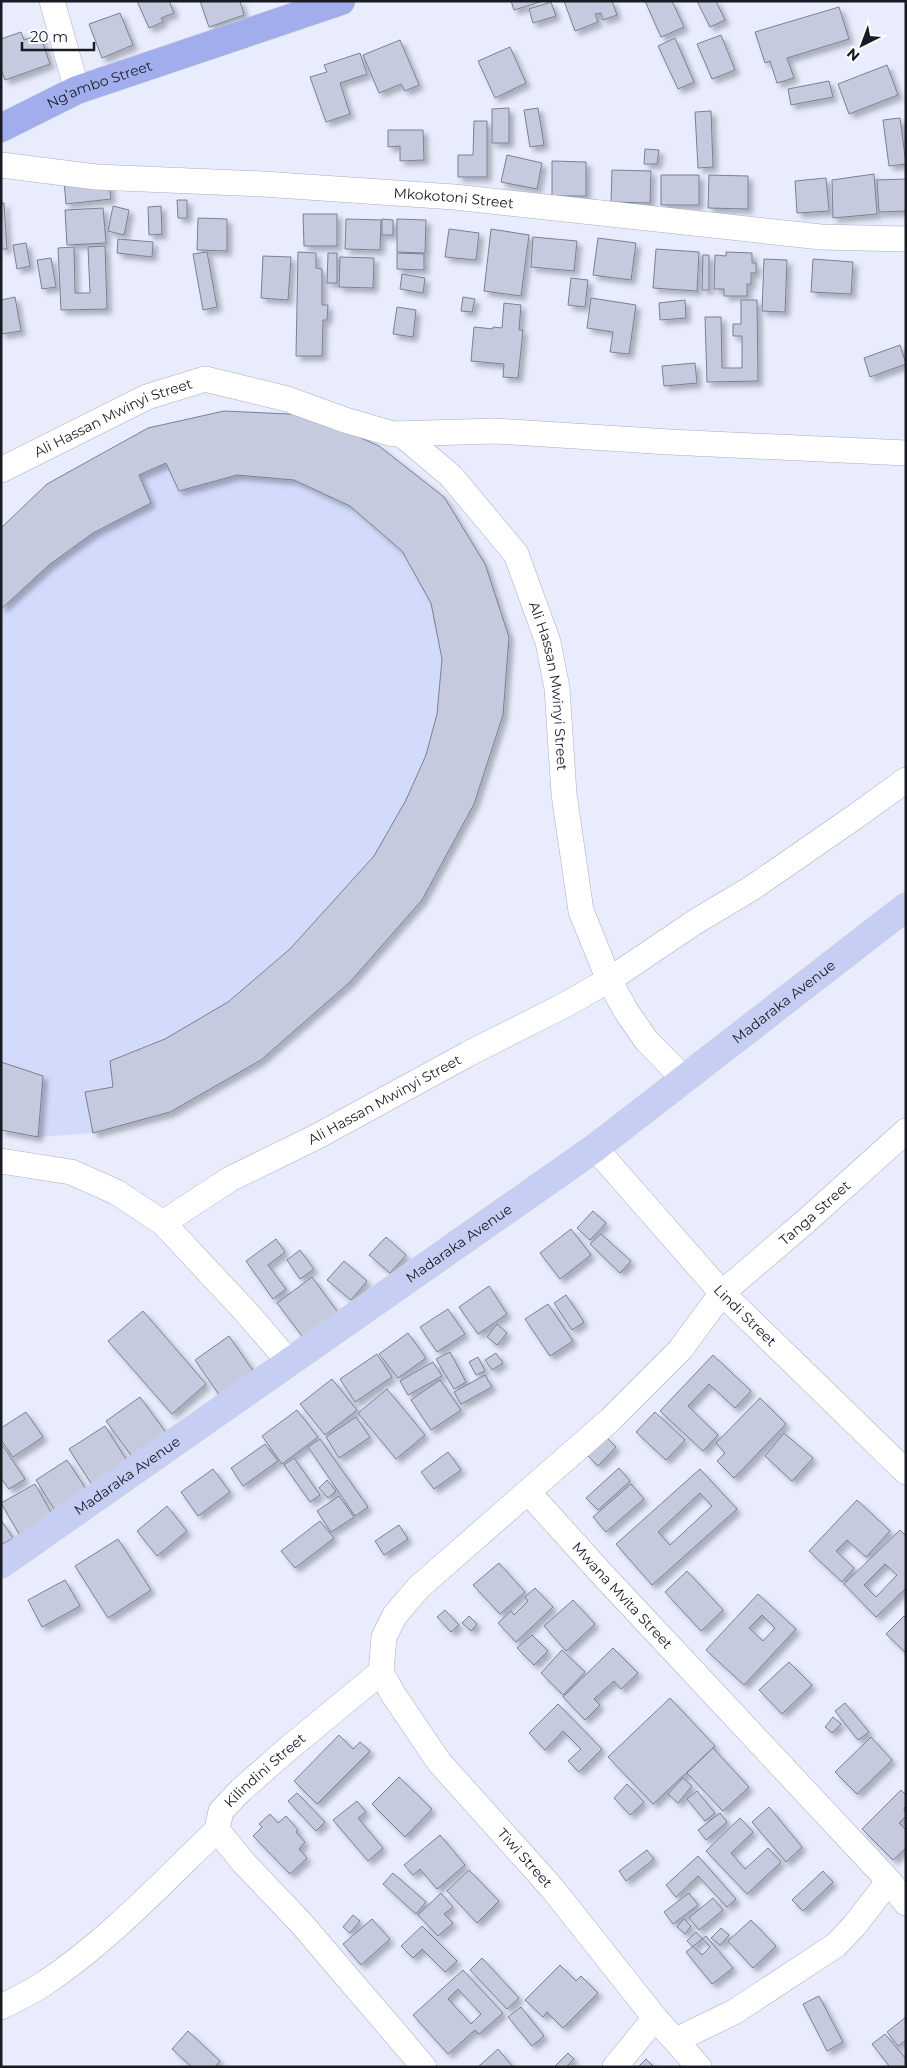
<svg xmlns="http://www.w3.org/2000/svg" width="907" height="2068" font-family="Montserrat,sans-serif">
<defs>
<filter id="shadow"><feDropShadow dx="4.5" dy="4.5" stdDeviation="2.5" flood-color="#0004"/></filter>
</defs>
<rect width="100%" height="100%" fill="#e8ecfd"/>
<!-- green -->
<path fill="#d3dbfd" d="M224,411L310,415L379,446L444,497L485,564L509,637L503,715L474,804L422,900L350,982L261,1060L170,1112L93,1133L38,1137L1,1130V528L47,484L148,428Z"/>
<!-- building -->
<path fill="#c5cadf" stroke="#7c8093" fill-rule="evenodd" filter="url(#shadow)" d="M137,1H169L174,13L161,18L163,22L149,28Z
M200,1H240L244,15L209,27Z
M511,1H543L514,10Z
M564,1H612L617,15L603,20L601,13L595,14L598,22L575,31Z
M645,1H672L684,27L661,37Z
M697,1H716L725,20L710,27Z
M551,2L556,16L533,23L529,9Z
M839,7L849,39L787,58L794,78L777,83L770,61L765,63L755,32Z
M120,13L133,45L102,58L89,24Z
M21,32L24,40L40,35L50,64L5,80L1,69V39Z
M721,35L735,70L712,79L697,44Z
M675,38L694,82L678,89L658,46Z
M400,40L419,85L405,91L401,84L379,93L363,55Z
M510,47L526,83L495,98L478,61Z
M360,53L367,74L340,83L350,114L326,122L310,77L327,72L324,65Z
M887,65L898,95L849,114L838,84Z
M829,81L833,97L791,105L788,89Z
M509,108V143H492V109Z
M538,108L544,145L530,147L524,110Z
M711,111L713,167L698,168L695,112Z
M900,118L906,164L889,166L883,120Z
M474,121H487V177H458V155H473Z
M388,130H423L424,160L400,161V146L388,147Z
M645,149L659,150L657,164H644Z
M507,155L542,163L537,189L501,182Z
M552,161L586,162V196H552Z
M612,170L651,171L650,203L611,202Z
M874,174L877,214L833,218L832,180Z
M661,175H699V205H661Z
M709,175L748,176V209L708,208Z
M108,177L111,199L66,204L64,182Z
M826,178L829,211L797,213L795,181Z
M906,179V211L879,212L877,180Z
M177,200H187V218H178Z
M1,203H4L7,249H1Z
M113,206L129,210L124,235L108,231Z
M161,206L162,234L149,235L148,207Z
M103,208L106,243L67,245L65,210Z
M303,214H337V246H304Z
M198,218L227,219V251L197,250Z
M346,219L381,220L380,250L345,249Z
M382,219L393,220V235H382Z
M397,219L426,220L425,253L397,252Z
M449,229L479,233L476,260L445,257Z
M491,229L529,235L521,296L484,291Z
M533,237L577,241L574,271L531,267Z
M598,238L636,243L631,280L593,275Z
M118,239L153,242L152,257L117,253Z
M26,243L30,266L17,269L13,245Z
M105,246L107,309L61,310L58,248L74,247L75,293H90L88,247Z
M656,249L699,252L697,291L653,288Z
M207,252L217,307L203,310L193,254Z
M298,252L316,253V268L322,269V305H328L327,320H323L322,356H296Z
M726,252L752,253V263H756V273H751V284H747V296H724V289H714L715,255L726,256Z
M328,253H337V283H327Z
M397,253L424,254V270L397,269Z
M703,255H709V290H702Z
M263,256L291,257L288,300L261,298Z
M340,257L374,258L373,288L339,287Z
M51,258L56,287L42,289L37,260Z
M764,259L787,260L785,312L762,311Z
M813,259L853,262L851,294L811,292Z
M402,274L425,278L423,293L400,289Z
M571,278L588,280L585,307L568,305Z
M15,297L21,331L1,334V300Z
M463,297L475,299L472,312L461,311Z
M591,298L636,305L629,354L610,352L613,332L587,328Z
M685,300L686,318L660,320L659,303Z
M741,300H757L758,381L707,382L705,317H721L722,368H742V336H733V324H741Z
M504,303L521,305L519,330H523L518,378L503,377L504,364L471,361L474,327L493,329V327L502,328Z
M397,307L416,310L413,337L393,334Z
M900,345L906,364L870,377L864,358Z
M695,363L697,383L664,386L662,366Z
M224,411L310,415L379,446L444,497L485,564L509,637L503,715L474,804L422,900L350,982L261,1060L170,1112L93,1133L85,1092L113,1087L110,1061L165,1039L228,1002L290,949L374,856L406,800L426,755L437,714L442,659L431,603L402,551L350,506L294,480L237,475L179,491L166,463L139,475L151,503L93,533L49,565L1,609V528L47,484L148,428Z
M1,1062L43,1076L38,1137L1,1130Z
M593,1211L606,1223L590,1240L577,1228Z
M571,1229L591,1255L560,1279L540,1253Z
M601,1234L631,1261L620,1273L590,1244Z
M386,1237L406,1255L390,1273L369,1255Z
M276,1239L285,1252L268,1265L286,1289L273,1299L246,1261Z
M300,1250L314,1269L300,1279L287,1260Z
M344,1261L367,1281L351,1300L327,1280Z
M312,1277L339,1314L305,1340L277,1303Z
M489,1286L507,1314L478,1334L459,1307Z
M566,1295L584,1322L572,1330L554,1303Z
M548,1304L573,1341L550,1356L525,1319Z
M448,1309L465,1334L437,1352L420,1327Z
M143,1311L206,1384L172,1414L108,1341Z
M497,1324L507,1333L497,1345L487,1337Z
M408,1333L426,1358L398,1378L379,1354Z
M229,1336L256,1375L222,1399L195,1360Z
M450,1352L466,1382L454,1389L436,1359Z
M496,1353L503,1363L492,1370L485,1360Z
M377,1354L392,1377L355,1402L340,1379Z
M713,1355L751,1391L735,1408L709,1384L688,1406L718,1435L703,1451L660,1411Z
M478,1357L485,1371L476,1375L469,1362Z
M433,1362L442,1376L408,1395L400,1381Z
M485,1375L492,1387L461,1404L454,1392Z
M332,1379L357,1410L325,1435L300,1404Z
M440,1380L461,1410L431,1430L411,1400Z
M387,1389L425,1435L396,1459L358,1413Z
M140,1397L170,1438L136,1462L106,1421Z
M760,1398L786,1424L734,1478L717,1461L725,1453L716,1443Z
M297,1410L318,1437L282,1464L262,1436Z
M26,1412L43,1437L13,1457L1,1440V1428Z
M655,1412L685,1440L666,1460L636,1432Z
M356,1417L370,1437L339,1458L326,1437Z
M105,1426L130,1465L94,1488L69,1449Z
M784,1433L813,1458L792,1481L765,1456Z
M605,1436L616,1447L598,1466L587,1455Z
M320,1439L368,1507L355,1516L308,1447Z
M1,1443L25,1479L9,1489L1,1478Z
M265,1444L278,1461L243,1486L231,1468Z
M448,1452L461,1470L434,1489L421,1472Z
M294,1458L320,1495L310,1502L284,1465Z
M67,1460L88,1492L56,1512L36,1480Z
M619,1468L630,1481L598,1510L586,1498Z
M213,1469L230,1492L198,1516L181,1492Z
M700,1469L737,1509L652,1585L616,1544ZM700,1493L712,1506L670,1545L658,1532Z
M327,1480L336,1491L328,1498L319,1488Z
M35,1484L52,1514L19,1534L1,1503Z
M631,1484L644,1499L606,1532L593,1517Z
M339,1496L354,1517L331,1532L317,1511Z
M857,1500L890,1531L866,1557L847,1540L836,1551L854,1568L842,1582L809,1551Z
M167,1506L187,1531L157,1556L137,1531Z
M1,1520L13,1538L1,1545Z
M320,1521L334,1538L295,1568L281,1551Z
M399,1525L408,1539L384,1555L375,1541Z
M900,1530L906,1536V1588L876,1617L844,1584ZM885,1564L897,1575L876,1597L864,1585Z
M118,1539L151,1590L108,1618L75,1566Z
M499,1563L525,1592L500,1614L473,1585Z
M687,1571L723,1610L701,1631L665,1592Z
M65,1580L80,1606L42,1627L28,1600Z
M535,1588L553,1607L516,1642L498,1623L511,1611L514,1615L528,1601L525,1597Z
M758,1594L796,1629L744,1685L706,1650ZM762,1615L775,1628L763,1641L749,1628Z
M573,1600L595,1624L566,1651L544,1626Z
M445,1610L459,1625L451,1632L437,1617Z
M469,1616L477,1624L471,1631L462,1623Z
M904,1616L906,1618V1653L886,1634Z
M532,1635L548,1651L534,1665L517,1648Z
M613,1648L638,1673L621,1689L614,1681L594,1699L600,1705L585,1720L563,1697Z
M562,1650L585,1672L563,1695L541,1673Z
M789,1662L812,1685L782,1714L759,1690Z
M670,1698L715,1746L653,1804L608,1757Z
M845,1703L869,1732L858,1740L835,1711Z
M558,1704L602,1749L579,1772L568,1761L581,1749L563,1731L545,1750L529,1733Z
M833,1717L841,1724L832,1733L825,1727Z
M339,1735L353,1749L360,1742L370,1751L317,1804L294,1781Z
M871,1737L892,1760L857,1794L835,1772Z
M713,1748L749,1787L723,1811L687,1773Z
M399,1777L432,1809L405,1837L372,1804Z
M683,1778L692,1786L678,1803L668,1794Z
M627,1784L644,1802L630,1815L614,1798Z
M901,1790L906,1795V1806L904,1808L906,1816L899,1823L906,1830V1848L893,1860L862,1829Z
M697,1791L715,1813L705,1821L687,1799Z
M297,1793L325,1822L316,1831L288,1801Z
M357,1801L366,1812L358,1818L383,1848L368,1861L333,1820Z
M769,1807L802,1847L786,1862L752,1822Z
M720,1813L727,1822L706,1840L698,1830Z
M270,1814L278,1823L286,1816L298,1830L296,1832L305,1842L299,1849L307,1858L290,1874L253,1836L262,1827L259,1824Z
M740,1818L753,1832L731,1853L745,1869L768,1848L781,1862L747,1894L706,1851Z
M440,1835L465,1865L437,1889L420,1869L413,1875L404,1865Z
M647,1850L654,1859L626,1881L619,1871Z
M698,1856L736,1899L727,1907L698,1876L676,1897L666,1885Z
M469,1870L499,1901L477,1923L447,1891Z
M823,1871L833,1882L803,1911L792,1900Z
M393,1873L426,1902L416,1914L383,1884Z
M441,1893L453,1907L444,1914L453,1923L438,1936L418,1915Z
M689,1893L698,1905L673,1924L664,1912Z
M713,1898L723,1910L699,1930L689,1918Z
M353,1915L360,1921L350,1933L343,1927Z
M372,1919L390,1939L361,1965L343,1944Z
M684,1919L691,1926L685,1934L677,1927Z
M751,1920L776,1946L753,1968L728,1941Z
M422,1926L457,1961L445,1972L422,1949L413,1958L401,1946Z
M721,1928L729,1935L720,1945L711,1938Z
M696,1932L710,1947L702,1955L687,1941Z
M706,1936L733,1968L712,1984L686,1952Z
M482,1958L519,1998L507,2009L470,1970Z
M560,1965L576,1981L581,1976L598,1993L563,2028L547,2012L543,2017L525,2000Z
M463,1970L503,2013L479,2034L475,2030L448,2054L413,2015ZM458,1989L481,2014L471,2024L448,1999Z
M819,1996L843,2042L827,2051L803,2004Z
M521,2007L544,2036L532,2046L508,2017Z
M906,2017V2040L898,2046L887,2032Z
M188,2031L220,2061L215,2067H192L172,2049Z
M885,2034L906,2059V2067H890L872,2044Z
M498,2049L513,2067H478Z
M568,2053L574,2059L566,2067H554Z
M646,2059L654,2067H638Z"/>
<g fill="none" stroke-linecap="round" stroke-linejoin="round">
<!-- minor casing -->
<g stroke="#a9adc2" stroke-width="26">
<g id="minor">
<path d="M52,1L77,90"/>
<path id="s1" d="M1,165L96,177L263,184L454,197L821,237L906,239"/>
<path id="s2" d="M401,434L451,476L516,554L548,642L557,688L564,794L581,911L609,980L626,1011L646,1040L684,1079"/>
<path id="s3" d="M1,470L147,397L205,379L287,399L345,420L393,434L495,431L669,442L906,453"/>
<path id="s4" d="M595,1148L722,1293L906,1472"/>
<path d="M1,1161L71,1172L116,1192L163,1223L247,1313L289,1362"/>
<path id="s5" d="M163,1223L230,1179L316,1137L468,1054L563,1006L609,980L695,922L752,888L859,814L906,780"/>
<path id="s6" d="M528,1492L601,1573L889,1881L906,1903"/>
<path id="s7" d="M381,1672L393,1694L439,1762L552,1888L655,2018L699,2067"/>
<path d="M1,2007C15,2000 29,1993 42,1985C107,1942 161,1884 217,1830"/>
<path d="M676,2040L734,2012L836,1945L854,1926L889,1881"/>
<path id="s8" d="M424,2067L301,1923L244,1863L217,1830L221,1811L241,1790L283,1753L381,1672L384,1637L395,1615L419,1587L610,1420L680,1350L722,1293L805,1222L906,1131"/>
<path d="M615,2067L655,2018"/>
</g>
</g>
<!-- major casing -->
<g stroke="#d1d1d3" stroke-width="29">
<g id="major">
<path id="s9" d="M1,1564L595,1148L906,907"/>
</g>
</g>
<!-- highway casing -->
<g stroke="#d1d1d3" stroke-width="29">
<g id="highway">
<path id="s10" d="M1,128L77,90L341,1"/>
</g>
</g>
<!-- minor -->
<use href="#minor" stroke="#fff" stroke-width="25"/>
<!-- major -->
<use href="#major" stroke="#c7cef4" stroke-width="28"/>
<!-- highway -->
<use href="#highway" stroke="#a1aded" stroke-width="28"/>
</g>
<g text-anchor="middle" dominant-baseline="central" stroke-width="5" stroke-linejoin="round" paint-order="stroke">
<!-- street labels -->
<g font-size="14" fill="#191b23" stroke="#fff">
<text stroke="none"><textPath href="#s10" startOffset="108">Ng’ambo Street</textPath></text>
<text stroke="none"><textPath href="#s1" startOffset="454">Mkokotoni Street</textPath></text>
<text stroke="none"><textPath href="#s3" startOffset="124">Ali Hassan Mwinyi Street</textPath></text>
<text stroke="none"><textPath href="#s2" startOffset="304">Ali Hassan Mwinyi Street</textPath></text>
<text stroke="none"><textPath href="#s9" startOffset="964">Madaraka Avenue</textPath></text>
<text stroke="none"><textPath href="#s5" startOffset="254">Ali Hassan Mwinyi Street</textPath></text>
<text stroke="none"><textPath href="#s8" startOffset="1189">Tanga Street</textPath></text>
<text stroke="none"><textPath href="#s9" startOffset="559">Madaraka Avenue</textPath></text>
<text stroke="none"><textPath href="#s4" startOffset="225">Lindi Street</textPath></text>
<text stroke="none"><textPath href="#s9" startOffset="154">Madaraka Avenue</textPath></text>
<text stroke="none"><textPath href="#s6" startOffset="140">Mwana Mvita Street</textPath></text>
<text stroke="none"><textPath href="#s8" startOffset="394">Kilindini Street</textPath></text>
<text stroke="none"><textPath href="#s7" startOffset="236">Tiwi Street</textPath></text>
</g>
</g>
<!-- border -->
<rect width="907" height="2068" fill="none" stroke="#191b23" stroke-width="5"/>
<!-- north arrow -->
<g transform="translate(862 45) rotate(222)" stroke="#ffffff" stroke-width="4" paint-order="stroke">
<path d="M0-4L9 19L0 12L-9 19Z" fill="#191b23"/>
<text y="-8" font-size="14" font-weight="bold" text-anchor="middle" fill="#191b23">N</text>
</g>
<!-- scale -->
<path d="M22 42v8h72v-8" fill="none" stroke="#191b23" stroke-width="2.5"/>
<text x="30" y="42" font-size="15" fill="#191b23" stroke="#ffffff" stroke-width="4" paint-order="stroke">20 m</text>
</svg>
